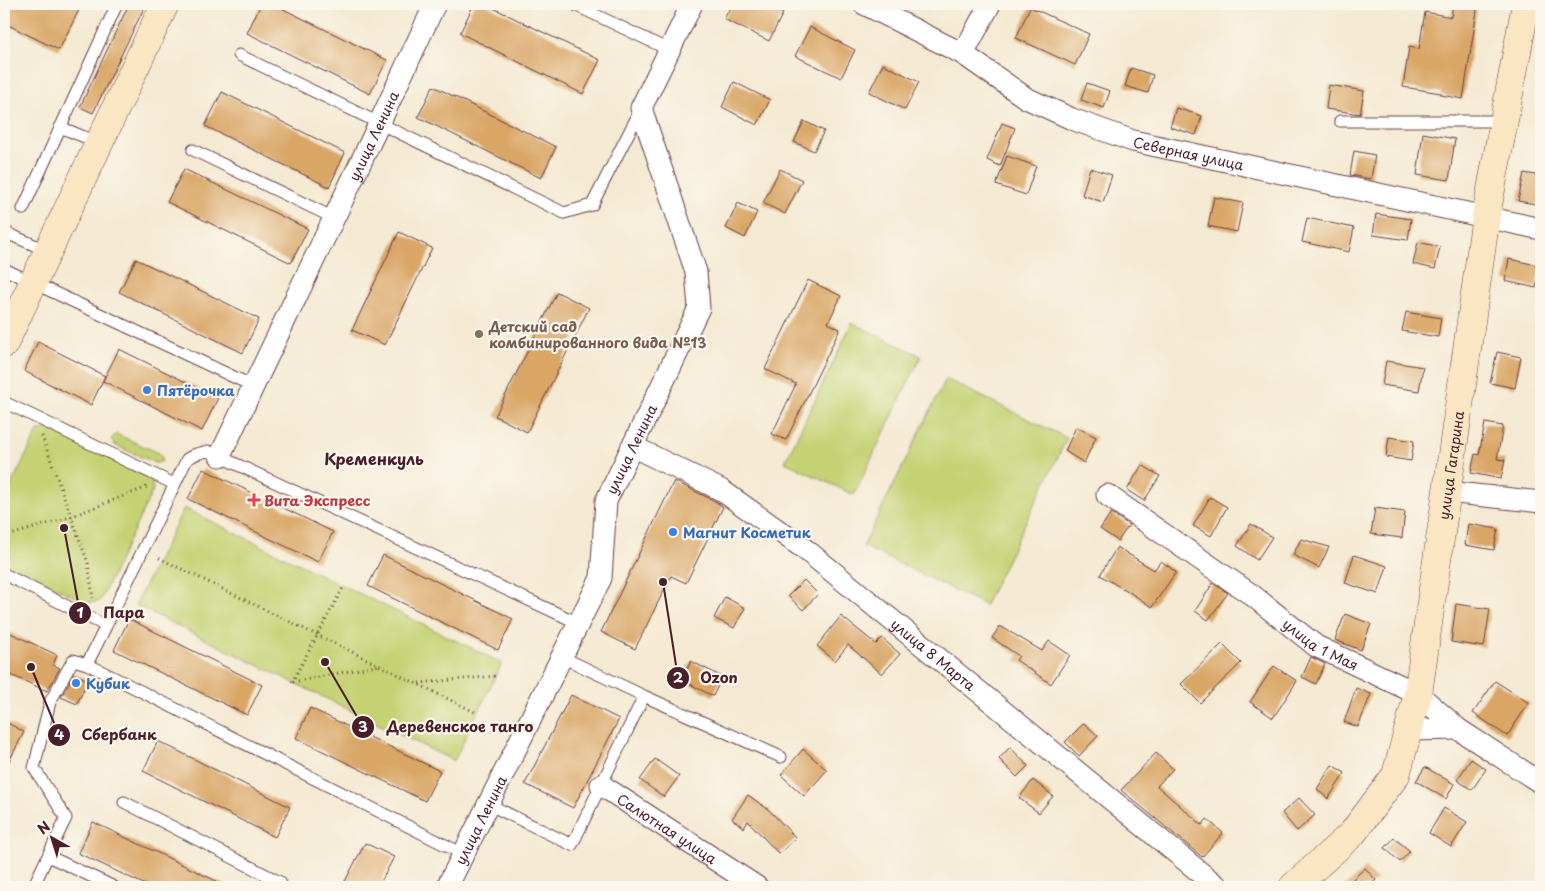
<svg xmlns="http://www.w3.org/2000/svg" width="1545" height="891" font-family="'Playpen Sans',sans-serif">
<rect width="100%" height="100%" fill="#fbf7ec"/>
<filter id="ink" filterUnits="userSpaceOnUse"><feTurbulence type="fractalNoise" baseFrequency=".02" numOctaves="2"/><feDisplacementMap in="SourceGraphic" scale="10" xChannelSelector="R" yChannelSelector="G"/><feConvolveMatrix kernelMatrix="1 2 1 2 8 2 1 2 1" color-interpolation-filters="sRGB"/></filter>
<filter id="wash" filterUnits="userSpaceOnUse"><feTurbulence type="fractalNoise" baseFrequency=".0096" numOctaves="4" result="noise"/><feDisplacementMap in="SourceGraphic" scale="20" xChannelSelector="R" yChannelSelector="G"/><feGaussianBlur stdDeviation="1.12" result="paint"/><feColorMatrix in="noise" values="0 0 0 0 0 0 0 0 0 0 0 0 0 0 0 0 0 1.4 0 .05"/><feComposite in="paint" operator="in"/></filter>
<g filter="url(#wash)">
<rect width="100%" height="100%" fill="#f4e9d2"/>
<!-- green -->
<path fill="#c4d273" stroke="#87784f" d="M852,323L921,356L854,495L785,462Z
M946,379L1067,438L985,605L863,546Z
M49,429L151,479L153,490L100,601L88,603L4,563V499L38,431Z
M116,434L159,453L162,459L161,462L155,463L115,445L111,439Z
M184,508L502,663L454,761L135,605Z"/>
<g id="blocks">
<!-- building -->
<path fill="#d9a666" d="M4,4H82L59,50L4,23Z
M129,4H146L93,113L80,107Z
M261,4H273L387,60L370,94L247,33Z
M474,4H485L600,60L583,94L460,33Z
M732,4H765L783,13L769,41L724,19Z
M1453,4H1478L1463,99L1441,95V93L1403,87L1409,47L1419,49L1425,12L1451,17Z
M1030,7L1089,34L1075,65L1016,38Z
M810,27L855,50L841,78L795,56Z
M883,64L919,82L905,110L869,92Z
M1131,68L1153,75L1148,93L1125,86Z
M734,82L770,100L757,125L722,107Z
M1087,83L1110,91L1104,108L1081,100Z
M1329,85L1364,91L1360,114L1326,109Z
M433,86L556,147L541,178L418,117Z
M222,92L345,153L329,187L205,126Z
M1176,108L1202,116L1196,135L1170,127Z
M804,121L824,131L814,151L794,142Z
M1002,123L1015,128L1000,166L987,160Z
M1423,133L1455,139L1449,180L1417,175Z
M1354,151L1375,155L1371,179L1350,175Z
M1007,156L1036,166L1026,195L996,185Z
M1090,168L1112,175L1103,202L1082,195Z
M184,169L308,229L291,263L167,202Z
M780,169L802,180L785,214L763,203Z
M1524,173L1541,176V205L1518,201Z
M1214,197L1243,203L1237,232L1208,226Z
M738,203L757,212L745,238L726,228Z
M1376,214L1411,219L1408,240L1373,235Z
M1307,218L1354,228L1349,252L1302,242Z
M399,232L432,248L385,345L352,330Z
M1418,242L1440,247L1435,269L1413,264Z
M136,259L259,319L243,353L119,292Z
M1509,259L1541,266L1536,288L1505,281Z
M808,280L841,296L828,323L840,329L786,440L772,434L796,384L765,369Z
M557,292L589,308L527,432L495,416Z
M1406,312L1441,318L1438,337L1402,331Z
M38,342L105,376L91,405L24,371Z
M119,349L218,398L202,431L103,381Z
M1497,352L1521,357L1515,388L1490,383Z
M1386,361L1423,367L1419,391L1382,385Z
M1485,423L1503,426L1497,459L1505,460L1501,479L1471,473L1475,454L1479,455Z
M1076,427L1096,437L1084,463L1065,451Z
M1389,437L1414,441L1411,461L1386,457Z
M1142,465L1160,476L1144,501L1127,490Z
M203,469L333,532L318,562L188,499Z
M674,481L715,501L723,507L686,583L671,576L635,649L601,632Z
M1210,497L1227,507L1211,536L1193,526Z
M1375,508L1405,512L1402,538L1371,534Z
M1111,513L1129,525L1118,541L1100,529Z
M1251,524L1272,537L1257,560L1237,546Z
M1468,524L1498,529L1494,550L1465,545Z
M1301,539L1329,547L1319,568L1293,555Z
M1117,547L1154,570L1161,561L1176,572L1152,607L1123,588V589L1100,575Z
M383,555L513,619L498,650L368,586Z
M1354,555L1387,566L1378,594L1345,583Z
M804,580L818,594L803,610L788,596Z
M1213,583L1228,593L1208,620L1195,611Z
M725,597L745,608L734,628L714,618Z
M1456,604L1490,609L1484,647L1451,642Z
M1345,614L1371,624L1361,650L1335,640Z
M841,616L876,644L882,638L900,654L882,674L848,645L835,661L817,646Z
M129,619L262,685L247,715L114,650Z
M1000,626L1042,651L1049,641L1070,655L1051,684L1016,660L1019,656L992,638Z
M4,630L57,655L53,665L60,668L47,691L4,672Z
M1222,644L1241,663L1200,703L1181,684Z
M1311,657L1325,664L1316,684L1302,677Z
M691,661L722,677L713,696L682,680Z
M1274,666L1297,681L1273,718L1250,702Z
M74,674L88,680L77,704L61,697Z
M1495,681L1529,703L1507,736L1473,713Z
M1356,688L1371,694L1358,727L1344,722Z
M571,695L619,719L573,808L525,784Z
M310,708L440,771L425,801L296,738Z
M4,721L24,732L4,771Z
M1084,723L1098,736L1079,756L1065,742Z
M158,741L290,807L275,837L143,771Z
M1010,747L1028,766L1017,777L999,759Z
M803,749L827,770L804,796L781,775Z
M1156,753L1173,769L1157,786L1202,825L1207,819L1223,833L1202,857L1121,790Z
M655,759L679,776L664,797L640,780Z
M1471,759L1486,769L1472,790L1457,780Z
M1332,765L1345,773L1328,799L1317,789Z
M1425,767L1454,784L1446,799L1416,781Z
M1033,780L1053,796L1039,813L1019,798Z
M748,795L769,810L796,838L779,854L748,821L744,828L732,819Z
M1299,798L1315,815L1297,831L1282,813Z
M1444,808L1467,822L1451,847L1429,833Z
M93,822L229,887H150L78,853Z
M1394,838L1410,851L1400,862L1385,848Z
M365,843L394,857L378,887H342Z
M1365,868L1376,880L1368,887H1344Z"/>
</g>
</g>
<g filter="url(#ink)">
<use href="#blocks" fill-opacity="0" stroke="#643d44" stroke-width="1"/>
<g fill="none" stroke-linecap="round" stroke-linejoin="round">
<!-- lane casing -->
<g stroke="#643d44" stroke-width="13">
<path id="lane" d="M573,4L669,50
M239,55L564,213L592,205L641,109
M1340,121H1504
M60,127L99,143
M193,150L334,218
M23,209L117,4
M4,232L48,251
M4,269L253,386
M4,402L174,484
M4,574L106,626L87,664L463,854
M106,626L187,459L196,454L208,451L578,623
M644,696L781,757
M124,802L280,882L277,887
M488,804L572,845L644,696L562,657
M48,856L114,887
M33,887L66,818L34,768L50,702L73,660L87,664"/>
</g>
<!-- street casing -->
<g stroke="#643d44" stroke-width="23">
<g id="street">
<path id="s1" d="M864,4L963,54L1026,98L1072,119L1133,141L1541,229"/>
<path d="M963,54L990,4"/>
<path id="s2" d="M632,446L721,490L806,550L1218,887"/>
<path id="s3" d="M220,456L379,124L435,4"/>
<path d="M1447,492L1541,502"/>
<path id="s4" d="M1107,495L1252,595L1316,646L1418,694L1458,729L1541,783"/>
<path d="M1408,730L1458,729"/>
<path id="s5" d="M601,785L757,887"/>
<path id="s6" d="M447,887L601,578L606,501L699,308L696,272L641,108L692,4"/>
</g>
</g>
<!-- secondary casing -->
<g stroke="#643d44" stroke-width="29">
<g id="secondary">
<path d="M4,344L165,4"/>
<path id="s7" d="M1293,887L1352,834L1396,775L1418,694L1486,216L1526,4"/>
</g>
</g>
<!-- path -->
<path stroke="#643d44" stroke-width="3" stroke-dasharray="1 4" stroke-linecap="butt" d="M42,436L88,563L93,598
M4,537L70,517L147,487
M159,558L477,713
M292,682L344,586
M293,682L380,665
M419,683L496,676"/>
<!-- lane -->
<use href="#lane" stroke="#fff" stroke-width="11"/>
<!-- street -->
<use href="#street" stroke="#fff" stroke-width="21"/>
<!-- secondary -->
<use href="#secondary" stroke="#fbe6c4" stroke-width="28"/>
</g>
</g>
<!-- markers -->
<circle fill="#8d6e63" stroke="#fbf7ec" stroke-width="2" cx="479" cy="334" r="5"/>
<g fill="#3f7fe0" stroke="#fbf7ec" stroke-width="2">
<circle cx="147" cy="390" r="5"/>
<circle cx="673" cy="532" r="5"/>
<circle cx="76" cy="683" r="5"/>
</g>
<path fill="#e0444e" stroke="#fbf7ec" stroke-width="2" d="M251.5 492.5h5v5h5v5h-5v5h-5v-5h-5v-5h5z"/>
<g text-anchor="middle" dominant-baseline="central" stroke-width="4.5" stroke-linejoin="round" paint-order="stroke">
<!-- street labels -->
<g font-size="14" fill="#4a1f2b" stroke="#fbf7ec">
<text stroke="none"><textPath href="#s3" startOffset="355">улица Ленина</textPath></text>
<text stroke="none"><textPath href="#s1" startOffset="360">Северная улица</textPath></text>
<text stroke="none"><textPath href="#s6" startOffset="480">улица Ленина</textPath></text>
<text stroke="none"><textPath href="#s7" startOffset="468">улица Гагарина</textPath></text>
<text stroke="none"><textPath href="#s4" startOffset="261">улица 1 Мая</textPath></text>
<text stroke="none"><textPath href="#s2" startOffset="368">улица 8 Марта</textPath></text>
<text stroke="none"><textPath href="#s6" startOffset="75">улица Ленина</textPath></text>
<text stroke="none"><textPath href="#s5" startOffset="79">Салютная улица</textPath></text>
</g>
<!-- education labels -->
<g font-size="14" font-weight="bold" fill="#785e54" stroke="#fbf7ec" text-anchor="start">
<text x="489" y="326">Детский сад<tspan x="489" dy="16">комбинированного вида №13</tspan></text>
</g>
<!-- shop labels -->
<g font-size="14" font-weight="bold" fill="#366cbe" stroke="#fbf7ec" text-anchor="start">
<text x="157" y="390">Пятёрочка</text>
<text x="683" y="532">Магнит Косметик</text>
<text x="86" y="683">Кубик</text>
</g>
<!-- health labels -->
<g font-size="14" font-weight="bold" fill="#be3a42" stroke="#fbf7ec" text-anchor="start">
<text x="264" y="500">Вита Экспресс</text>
</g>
<!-- quarter labels -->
<g font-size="16" font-weight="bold" fill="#4a1f2b" stroke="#fbf7ec">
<text x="374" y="458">Кременкуль</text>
</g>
</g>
<!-- callouts -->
<path fill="none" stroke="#4a1f2b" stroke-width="2" d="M64 528L80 613M663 582L678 678M325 662L363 727M31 667L59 735"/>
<g fill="#4a1f2b" stroke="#fbf7ec" stroke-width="2">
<circle cx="64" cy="528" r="5"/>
<circle cx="663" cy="582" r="5"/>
<circle cx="325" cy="662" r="5"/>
<circle cx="31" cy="667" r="5"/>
<circle cx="80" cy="613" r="12"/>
<circle cx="678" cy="678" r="12"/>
<circle cx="363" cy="727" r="12"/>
<circle cx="59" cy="735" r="12"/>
</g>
<g font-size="15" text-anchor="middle" font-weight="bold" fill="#fff">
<text x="80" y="618">1</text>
<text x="678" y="683">2</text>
<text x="363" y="732">3</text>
<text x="59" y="740">4</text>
</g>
<g font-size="15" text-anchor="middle" font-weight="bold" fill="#4a1f2b" stroke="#fbf7ec" stroke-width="4.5" stroke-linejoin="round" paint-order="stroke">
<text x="124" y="618">Пара</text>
<text x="719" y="683">Ozon</text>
<text x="460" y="732">Деревенское танго</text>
<text x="119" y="740">Сбербанк</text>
</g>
<!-- margin -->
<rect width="1545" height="891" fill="none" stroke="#fbf7ec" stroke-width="20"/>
<!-- north arrow -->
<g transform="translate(52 838) rotate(321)" stroke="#fbf7ec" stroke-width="4" paint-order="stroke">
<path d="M0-4L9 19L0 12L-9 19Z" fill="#4a1f2b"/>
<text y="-8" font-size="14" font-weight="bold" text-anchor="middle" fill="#4a1f2b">N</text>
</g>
</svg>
